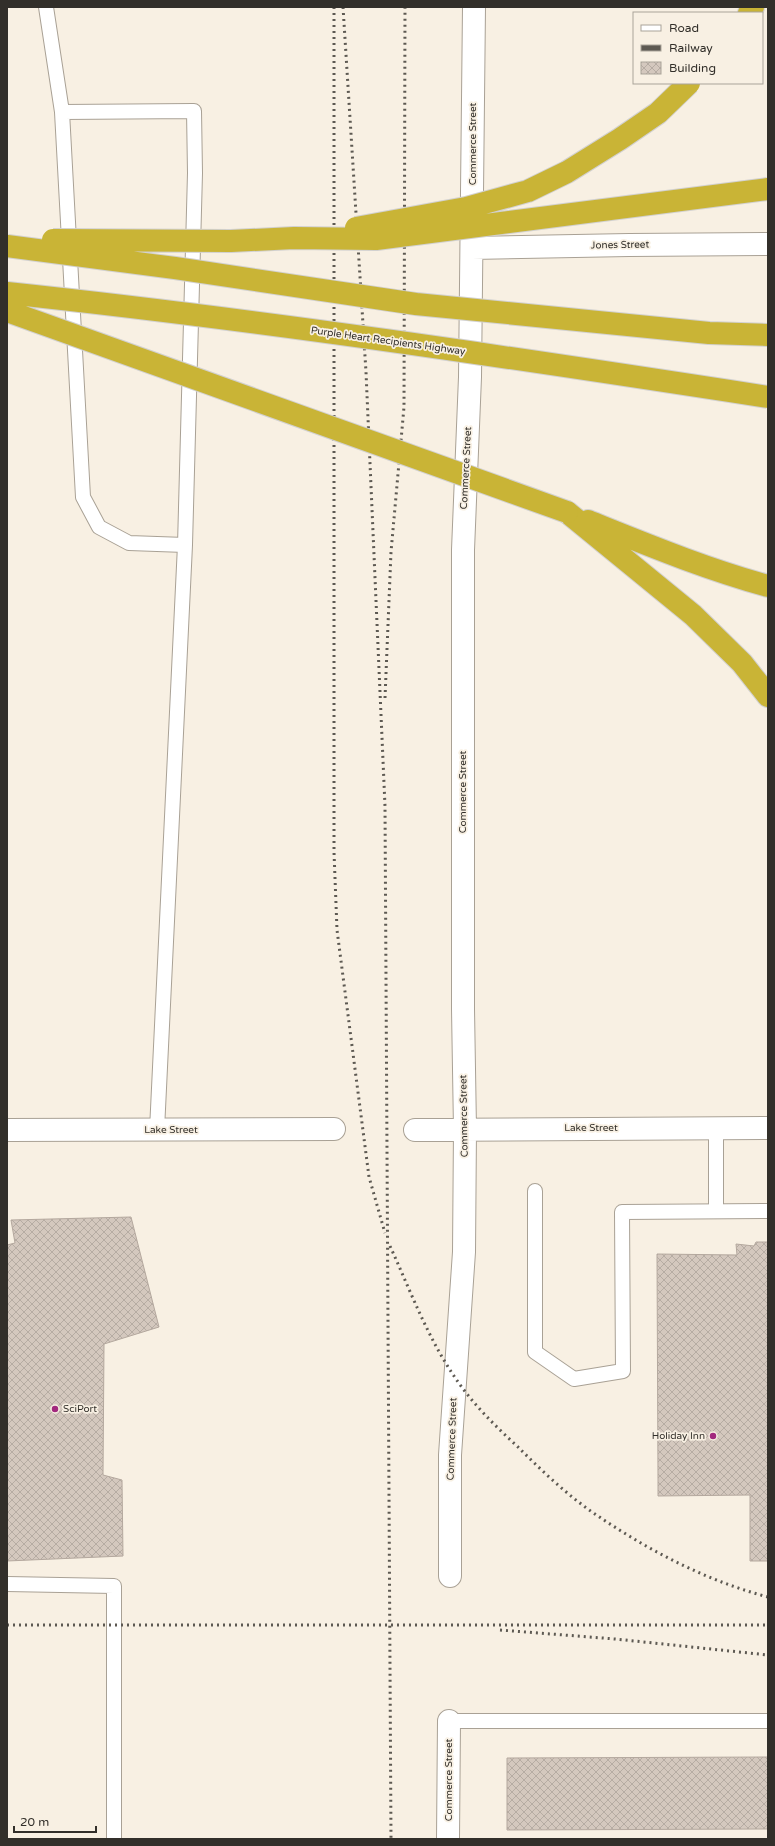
<svg xmlns="http://www.w3.org/2000/svg" width="775" height="1846" font-family="'Varela Round',sans-serif">
<defs>
<pattern id="building-cross-hatch" width="8" height="8" patternUnits="userSpaceOnUse"><rect width="8" height="8" fill="#d4c8be"/><path d="M0 0l8 8M0 8l8-8" fill="none" stroke="#b6aca3"/></pattern>
</defs>
<rect width="100%" height="100%" fill="#f8f0e3"/>
<!-- building -->
<path fill="url(#building-cross-hatch)" stroke="#b4a89e" d="M131,1217L159,1327L104,1344L103,1475L122,1480L123,1556L7,1561V1245L15,1243L11,1220Z
M756,1242H768V1561H750V1495L658,1496V1480L657,1254L737,1255L736,1244L754,1246Z
M768,1757V1829L507,1830V1758Z"/>
<g fill="none" stroke-linecap="round" stroke-linejoin="round">
<!-- lane casing -->
<g stroke="#a9a195" stroke-width="16">
<path id="lane" d="M46,7L62,112
M157,1130L185,545L195,173L194,111L62,112L83,497L99,527L129,543L185,545
M535,1191V1352L574,1379L623,1371L622,1212L768,1211
M716,1211V1128
M7,1584L114,1586V1839
M449,1721H768"/>
</g>
<!-- street casing -->
<g stroke="#a9a195" stroke-width="24">
<path id="street" d="M472,248L629,245L768,244
M7,1130L334,1129
M415,1130L768,1128
M450,1576V1455L464,1252L465,1129L463,1009V550L470,377L474,7
M448,1839L449,1721"/>
</g>
<!-- highway casing -->
<g stroke="#d2d1d0" stroke-width="24">
<path id="highway" d="M749,13L753,7
M567,512L693,615L742,663L768,696
M588,521C648,545 706,569 768,586"/>
</g>
<!-- lane -->
<use href="#lane" stroke="#fff" stroke-width="14"/>
<!-- street -->
<use href="#street" stroke="#fff" stroke-width="22"/>
<!-- highway -->
<use href="#highway" stroke="#c9b436" stroke-width="22"/>
<!-- rail -->
<path stroke="#5d5952" stroke-width="3" stroke-dasharray="2 4" stroke-linecap="butt" d="M334,7V852L337,930L369,1177L385,1233
M343,7L366,372L385,806L391,1839
M385,698L391,552L404,407L405,7
M390,1246C410,1290 427,1336 454,1376C471,1402 494,1425 517,1446C540,1469 565,1493 592,1512C646,1549 704,1580 768,1597
M7,1625H768
M500,1630L615,1639L768,1655"/>
<!-- highway-bridge casing -->
<g stroke="#d2d1d0" stroke-width="24" stroke-linecap="butt">
<path id="highway-bridge" d="M356,228L466,208L528,191L567,172L620,139L658,113L689,83
M53,240L231,241L294,238L376,239L768,189
M7,246L175,268L416,304L709,333L768,335
M7,293C262,320 515,358 768,397
M7,311L567,512"/>
</g>
<!-- highway-bridge -->
<use href="#highway-bridge" stroke="#c9b436" stroke-width="22"/>
</g>
<!-- markers -->
<g fill="#a2287e" stroke="#f8f0e3" stroke-width="1.5">
<circle cx="55" cy="1409" r="4"/>
<circle cx="713" cy="1436" r="4"/>
</g>
<g text-anchor="middle" dominant-baseline="central" stroke-width="3.5" stroke-linejoin="round" paint-order="stroke">
<!-- street labels -->
<g font-size="10" fill="#322f2a" stroke="#f8f0e3">
<text transform="translate(473 144) rotate(-90)">Commerce Street</text>
<text transform="translate(620 245) rotate(-1)">Jones Street</text>
<text transform="translate(388 341) rotate(8)">Purple Heart Recipients Highway</text>
<text transform="translate(466 468) rotate(-87)">Commerce Street</text>
<text transform="translate(463 792) rotate(-90)">Commerce Street</text>
<text transform="translate(464 1116) rotate(-91)">Commerce Street</text>
<text x="591" y="1128">Lake Street</text>
<text x="171" y="1130">Lake Street</text>
<text transform="translate(452 1439) rotate(-88)">Commerce Street</text>
<text transform="translate(449 1780) rotate(-90)">Commerce Street</text>
</g>
<!-- poi labels -->
<g font-size="10" fill="#322f2a" stroke="#f8f0e3" text-anchor="start">
<text x="63" y="1409">SciPort</text>
<text x="705" y="1436" text-anchor="end">Holiday Inn</text>
</g>
</g>
<!-- border -->
<rect width="775" height="1846" fill="none" stroke="#322f2a" stroke-width="16"/>
<!-- legend -->
<rect x="633" y="12" width="130" height="72" fill="#f8f0e3" stroke="#a9a399"/>
<rect x="641" y="25" width="20" height="6" fill="#ffffff" stroke="#a9a399"/>
<text x="669" y="32" font-size="12" fill="#322f2a">Road</text>
<rect x="641" y="45" width="20" height="6" fill="#5d5952" stroke="#a9a399"/>
<text x="669" y="52" font-size="12" fill="#322f2a">Railway</text>
<rect x="641" y="62" width="20" height="12" fill="url(#building-cross-hatch)" stroke="#a9a399"/>
<text x="669" y="72" font-size="12" fill="#322f2a">Building</text>
<!-- scale -->
<path d="M14 1826v6h82v-6" fill="none" stroke="#322f2a" stroke-width="2"/>
<text x="20" y="1826" font-size="12" fill="#322f2a" stroke="#f8f0e3" stroke-width="3" paint-order="stroke">20 m</text>
</svg>
